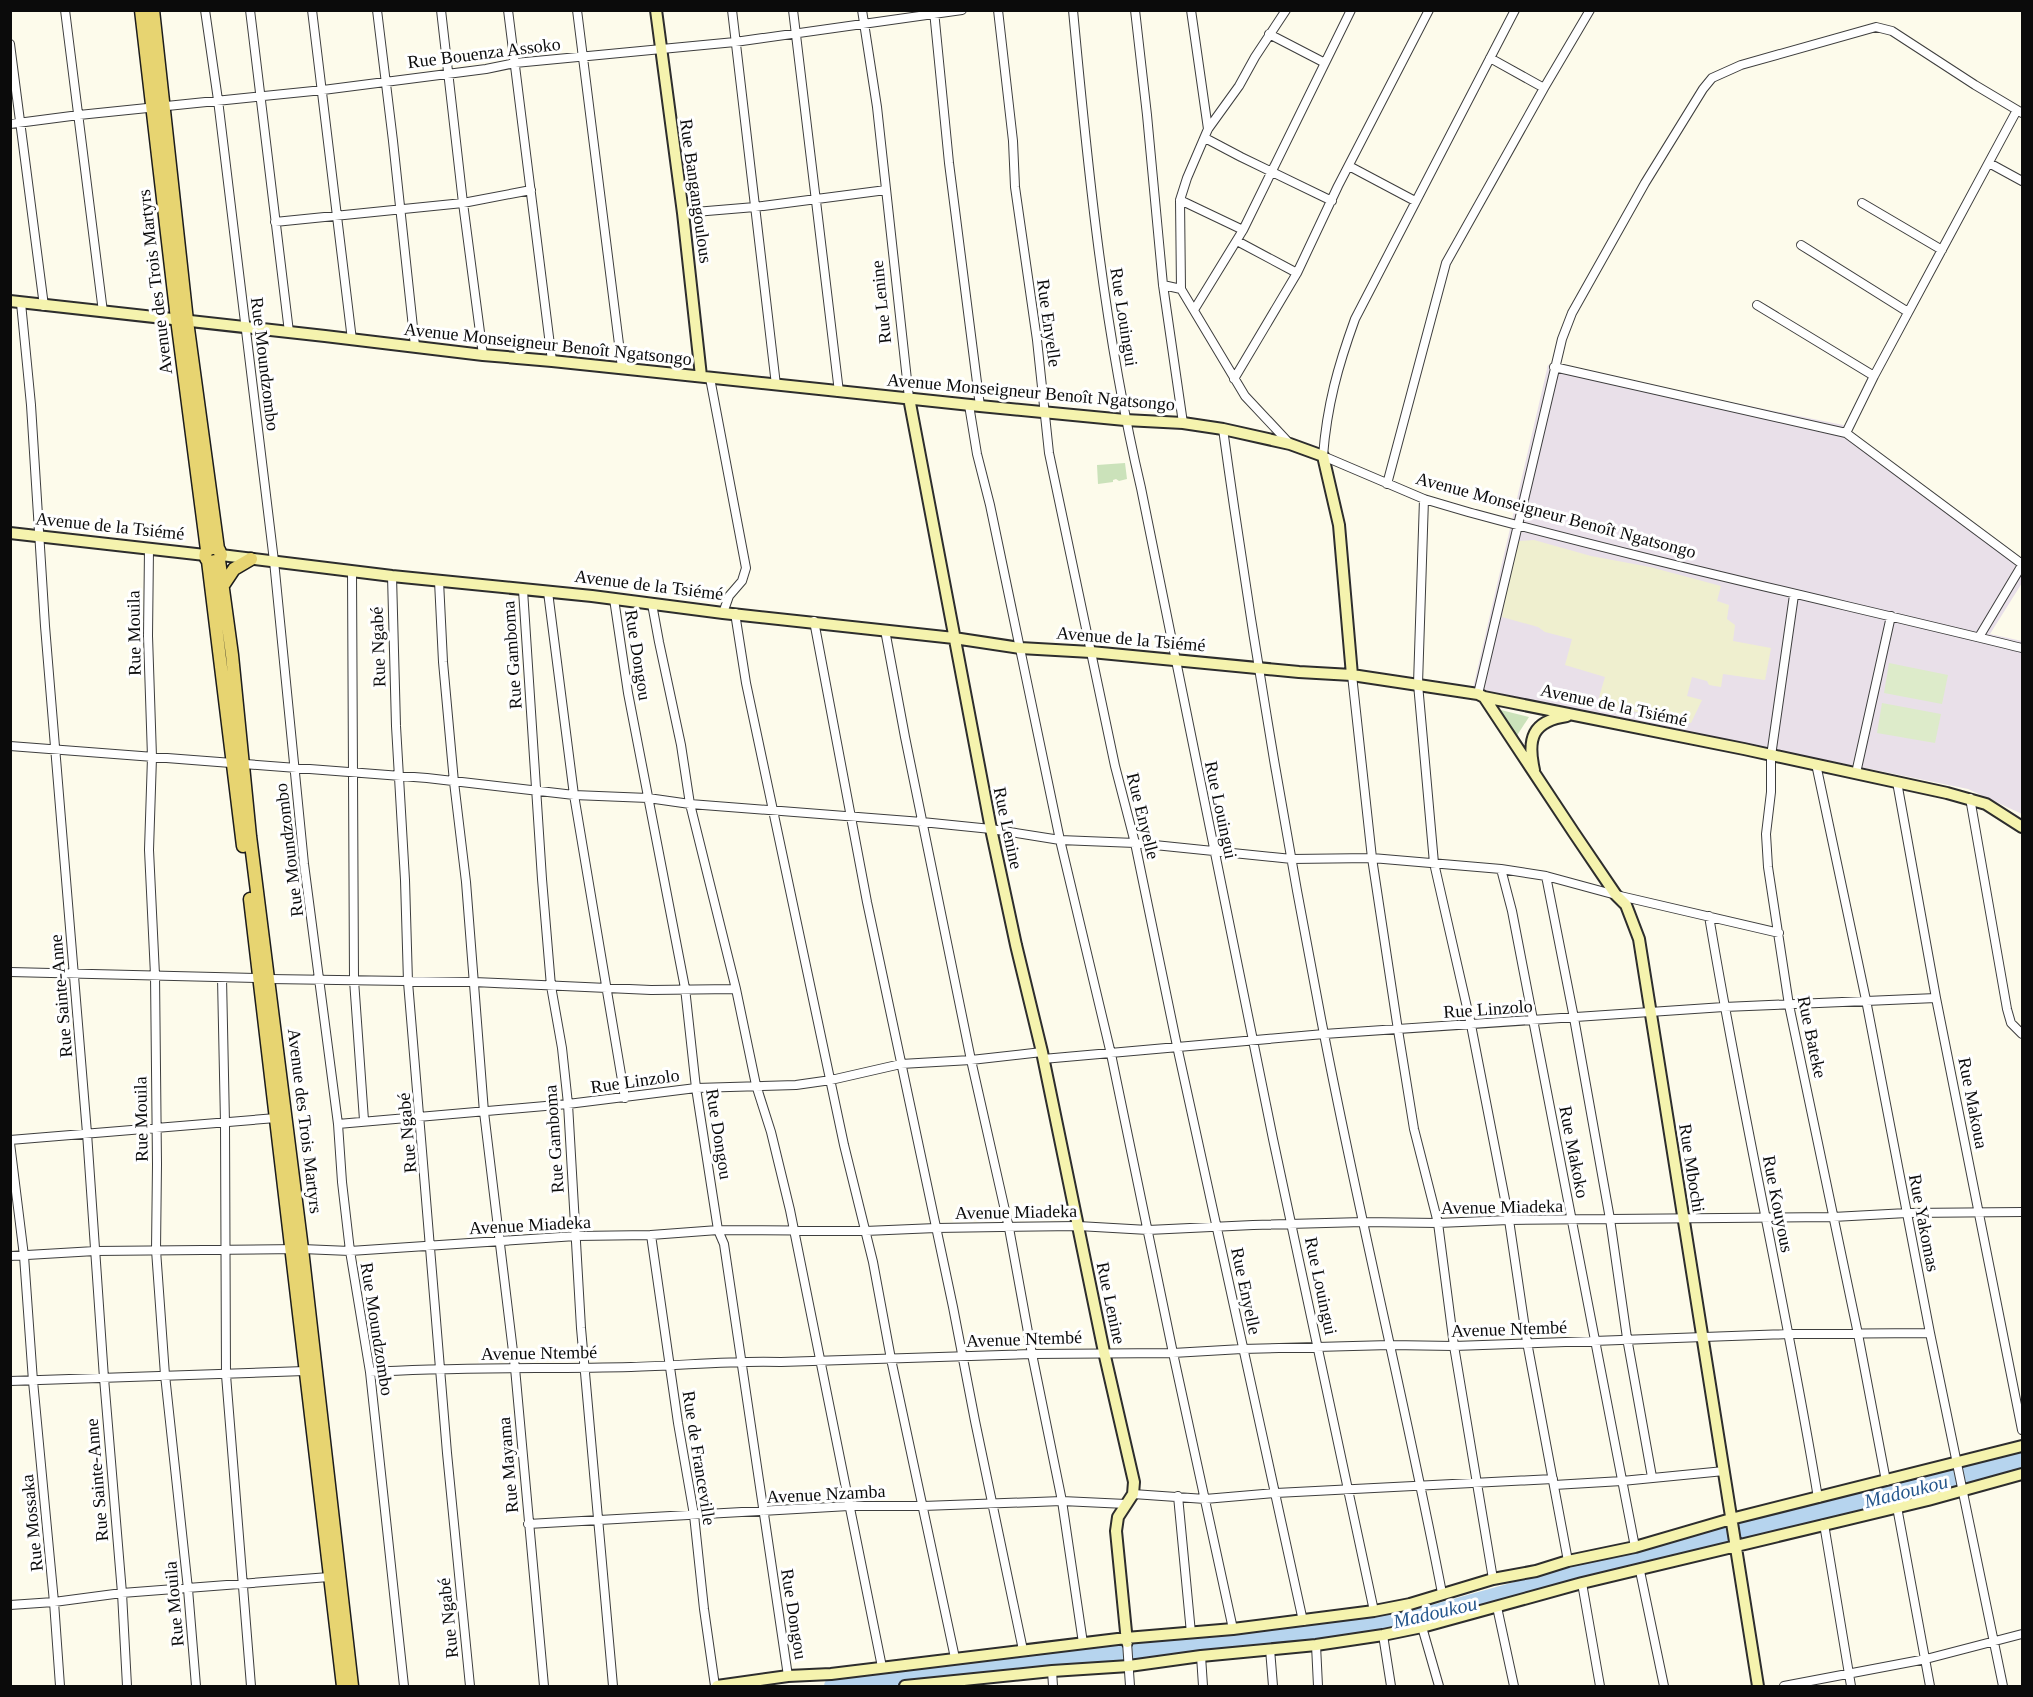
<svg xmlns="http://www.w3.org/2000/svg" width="2033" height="1697" font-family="Georgia,serif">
<rect width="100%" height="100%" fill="#fdfbeb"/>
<!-- industrial -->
<path fill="#e9e0e9" d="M1548,365L1843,425L2022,563V583L1990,634L2022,641V814L1968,789L1473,688Z"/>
<!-- farmland -->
<path fill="#efefcf" d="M1534,540L1591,556L1650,567L1721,586L1717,601L1729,605L1727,619L1735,625L1733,641L1771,648L1765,680L1723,674L1721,687L1709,685L1707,681L1692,677L1687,696L1702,700L1691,723L1597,704L1605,677L1565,665L1572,639L1545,632L1538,627L1502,617L1508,579L1519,541Z"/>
<!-- green -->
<path fill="#cbe2ba" d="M1125,463L1127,479L1119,481L1116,479L1113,480V482L1098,484L1097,465Z
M1497,709L1529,717L1516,737Z"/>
<!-- pitch -->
<path fill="#ddebca" d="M1889,663L1948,675L1942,704L1884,693Z
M1882,703L1941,714L1935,743L1877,733Z"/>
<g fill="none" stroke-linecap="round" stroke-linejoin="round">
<!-- river -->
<path stroke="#b6d4ee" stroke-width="18" d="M833,1686L1364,1627L1440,1612L1576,1574L2022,1461"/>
<!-- street casing -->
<g stroke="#3e3e3e" stroke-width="10">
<path id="street" d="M65,10L103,312
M205,10L218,100L274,561L304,864L338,1124L342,1182L350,1251L370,1372L404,1686
M250,10L289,332
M312,10L352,340
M377,10L393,141L415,346
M441,10L463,203L483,355
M508,10L552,361
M577,10L622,368
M732,10L776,385
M793,10L839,392
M862,10L877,107L909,398
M998,10L1013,141L1015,187L1037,340L1049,453L1115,766L1135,843L1177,1046L1303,1621
M1073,10C1088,171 1104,331 1141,488L1273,1139L1374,1611
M1135,10L1147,115L1163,285L1183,423
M1191,10L1208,129
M1515,10L1355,319C1338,366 1327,405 1323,456L1424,499L1468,512C1652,562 1838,603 2022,648
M934,11L949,163L980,406
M1269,34L1325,63
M10,44L44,306
M1490,58L1544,88
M10,124L79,115L323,90L486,69L515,63L735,42L962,10
M1205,138L1241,157L1332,201
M1989,163L2022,181
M1349,166L1415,201
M1180,200L1243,230
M1862,203L1942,250
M683,213L755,207L886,190
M275,222L463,203L531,190
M1237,241L1297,273
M1801,245L1908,312
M1163,285L1181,289L1180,200L1187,178L1208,129L1239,86L1255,57L1286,10
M1181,289L1245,396L1290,444
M21,303L31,405L45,626L87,1133L104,1378L122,1593L127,1686
M1757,305L1874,376
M1194,310L1243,230L1351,10
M1554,367L1846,433L2022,564
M710,378L746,568L742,581L729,596L723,613
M1234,379L1297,273L1338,186L1429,10
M969,405L977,454L990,505L1060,840L1111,1054L1173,1353L1233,1629
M1223,429C1251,631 1285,834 1324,1034C1360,1221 1406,1406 1442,1593
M1846,433L1874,376L2017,110
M1387,484L1446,263L1544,88L1590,10
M1424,499L1418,684L1434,863L1471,1025L1509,1220L1527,1342L1568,1561
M149,549L148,636L152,757L149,850L155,975L157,1164L156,1250L165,1375L188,1589L196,1686
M352,571L354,980L364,1120
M392,576L396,726L405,880L408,982L447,1453L470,1686
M439,581L443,662L454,782L466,882L484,1112L515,1368L544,1686
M523,590L542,879L551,986L562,1048L568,1104L581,1328L613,1686
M548,592L574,795L625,1098
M1794,595L1771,756V792L1766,834L1768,867L1789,1005L1858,1334L1886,1481
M614,599L628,693L685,988L696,1088L718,1230L724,1244L788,1676
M652,604L659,642L681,745L690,804L736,989L756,1085L771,1132L790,1210L882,1667
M735,613L746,683L844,1145L873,1262L891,1359L955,1658
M814,621L867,902L953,1307L975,1421L1023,1650
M885,630L905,737L971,1060L1009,1228L1032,1354L1062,1501L1083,1643
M1979,637L2022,565
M1352,675L1372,858L1398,1030L1414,1129L1438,1223L1454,1346L1493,1579
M1478,694L1562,339L1572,313L1645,183L1703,89L1712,78L1741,65L1876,27L1892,31L1975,85L2022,113
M10,746L427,778L574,795L648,798L690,804L922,822L991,829L1060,840L1135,843L1292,859L1372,858L1501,869L1546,876L1616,895L1779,933
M1816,764L1866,1000L1930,1333L2003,1686
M1856,773L1891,616
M1897,782L1936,998L2022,1430
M1970,798L2007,1009L2011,1023L2022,1034
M1501,869L1512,911L1635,1547
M1546,876L1574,1018L1610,1219L1627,1338L1652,1477
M1709,916C1741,1111 1786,1303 1818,1498
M10,972L259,978
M222,978L225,1123L226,1375L251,1686
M269,979L474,982L651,990L736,989
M1043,1059L1324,1034L1724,1007L1936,998
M338,1124L568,1104L696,1088L796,1085L831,1080L901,1064L971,1060L1042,1052
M10,1140L276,1118
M10,1143L24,1256L33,1381L54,1602L60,1686
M651,1235L678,1423L694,1515L704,1609L715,1686
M10,1256L95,1251L302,1249L350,1251L576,1236L651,1235L718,1230L865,1231L936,1228L1078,1226L1148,1230L1253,1225L1363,1222L1438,1223L1509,1220L1833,1217L1907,1213L2022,1212
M370,1372C457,1367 544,1369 631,1367C681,1366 731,1360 781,1362L1032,1354L1173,1353L1242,1349L1390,1345L1454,1346L1789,1334L1930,1333
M10,1381L305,1371
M1554,1485L1622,1481L1724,1471
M1133,1494L1205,1499L1276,1493L1553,1479
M1178,1496L1191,1633
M1897,1507L1930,1686
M528,1524L849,1506H923L1062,1501L1126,1504
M1824,1524L1851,1686
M1640,1571L1664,1686
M1582,1583L1600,1686
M10,1605L54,1602L122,1593L329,1577
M1497,1607L1514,1686
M1422,1627L1439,1686
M1383,1635L1391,1686
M1127,1642L1130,1686
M1316,1645L1318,1686
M1270,1649L1273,1686
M1201,1656L1203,1686
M1052,1671L1053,1686
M1784,1686L1926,1659L2022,1634"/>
</g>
<!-- secondary casing -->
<g stroke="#2d2d2d" stroke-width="14">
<path id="secondary" d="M656,10L683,213L701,376
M10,301L325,336L483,355L552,361L980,406L1125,420L1183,423L1223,429L1290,444L1323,456L1339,525L1352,675
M909,398L991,829L1016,945L1042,1052L1104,1352L1134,1482L1133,1494L1118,1517L1116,1531L1127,1642
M10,533L205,555
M221,555L392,576L592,596L723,613L954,638L1020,648L1091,652L1299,672L1352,675L1478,694L1484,697L1744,749L1947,793L1986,804L2022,827
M1484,697L1574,833L1616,895L1626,905L1639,939L1758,1686
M1534,770C1527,739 1532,721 1567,716
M717,1686L788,1676L831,1674L1126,1638L1233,1629L1374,1611L1410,1604L1493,1579L1536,1571L1568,1561L1635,1547L1731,1519L2022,1446
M905,1686L1052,1671L1129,1666L1201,1656L1316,1645L1383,1635L1422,1627L1582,1583L1928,1500L2022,1474"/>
</g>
<!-- primary casing -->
<g stroke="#1c1c1c" stroke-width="15">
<path id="primary" d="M141,10L177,319L207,550C204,555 205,560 211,562L219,560L221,555L219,550L214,547L207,550
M153,10L187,321L218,549
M219,560L232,655L250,836L302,1249L352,1686
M208,561L243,846
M222,587L234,569L251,559
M250,899L343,1686"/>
</g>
<!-- street -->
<use href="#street" stroke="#fff" stroke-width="8"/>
<!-- secondary -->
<use href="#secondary" stroke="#f5f3ae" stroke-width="10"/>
<!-- primary -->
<use href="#primary" stroke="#e7d471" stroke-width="12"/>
</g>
<g text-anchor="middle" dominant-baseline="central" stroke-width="6" stroke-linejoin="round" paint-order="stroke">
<!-- street labels -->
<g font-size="18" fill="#0b0b0b" stroke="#fff">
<text transform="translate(484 53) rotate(-7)">Rue Bouenza Assoko</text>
<text transform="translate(696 191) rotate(82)">Rue Bangangoulous</text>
<text transform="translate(155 282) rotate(-97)">Avenue des Trois Martyrs</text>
<text transform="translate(881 302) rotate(-96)">Rue Lenine</text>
<text transform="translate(1124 317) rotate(81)">Rue Louingui</text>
<text transform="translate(1049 323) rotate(82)">Rue Enyelle</text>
<text transform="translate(548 344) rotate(6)">Avenue Monseigneur Benoît Ngatsongo</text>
<text transform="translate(265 364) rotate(83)">Rue Moundzombo</text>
<text transform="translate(1031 392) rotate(5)">Avenue Monseigneur Benoît Ngatsongo</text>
<text transform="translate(1556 515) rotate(15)">Avenue Monseigneur Benoît Ngatsongo</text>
<text transform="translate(110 526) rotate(6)">Avenue de la Tsiémé</text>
<text transform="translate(649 585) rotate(7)">Avenue de la Tsiémé</text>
<text transform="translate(134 633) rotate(-91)">Rue Mouila</text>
<text transform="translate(1131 639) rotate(5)">Avenue de la Tsiémé</text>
<text transform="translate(378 647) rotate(-92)">Rue Ngabé</text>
<text transform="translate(512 655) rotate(-94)">Rue Gamboma</text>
<text transform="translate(638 655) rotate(81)">Rue Dongou</text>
<text transform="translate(1614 705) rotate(12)">Avenue de la Tsiémé</text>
<text transform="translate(1221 810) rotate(78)">Rue Louingui</text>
<text transform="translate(1143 816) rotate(76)">Rue Enyelle</text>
<text transform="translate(1008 828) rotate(78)">Rue Lenine</text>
<text transform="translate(289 850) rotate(-97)">Rue Moundzombo</text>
<text transform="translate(61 996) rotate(-95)">Rue Sainte-Anne</text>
<text transform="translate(1488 1009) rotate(-4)">Rue Linzolo</text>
<text transform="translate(1812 1037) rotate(78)">Rue Bateke</text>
<text transform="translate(635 1081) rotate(-8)">Rue Linzolo</text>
<text transform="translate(1973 1103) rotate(79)">Rue Makoua</text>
<text transform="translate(141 1119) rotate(-91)">Rue Mouila</text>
<text transform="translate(305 1121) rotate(83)">Avenue des Trois Martyrs</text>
<text transform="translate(407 1133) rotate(-95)">Rue Ngabé</text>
<text transform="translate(719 1134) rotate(81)">Rue Dongou</text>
<text transform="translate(554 1139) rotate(-94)">Rue Gamboma</text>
<text transform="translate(1574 1152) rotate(79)">Rue Makoko</text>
<text transform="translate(1692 1168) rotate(81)">Rue Mbochi</text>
<text transform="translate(1778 1204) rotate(79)">Rue Kouyous</text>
<text transform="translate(1502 1207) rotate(-1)">Avenue Miadeka</text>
<text transform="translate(1016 1212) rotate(-1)">Avenue Miadeka</text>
<text transform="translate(1924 1223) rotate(79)">Rue Yakomas</text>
<text transform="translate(530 1225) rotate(-3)">Avenue Miadeka</text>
<text transform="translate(1321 1286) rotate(78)">Rue Louingui</text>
<text transform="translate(1246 1291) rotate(78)">Rue Enyelle</text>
<text transform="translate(1111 1303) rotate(78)">Rue Lenine</text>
<text transform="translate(377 1329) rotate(81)">Rue Moundzombo</text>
<text transform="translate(1509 1329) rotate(-2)">Avenue Ntembé</text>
<text transform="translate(1024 1339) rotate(-2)">Avenue Ntembé</text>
<text transform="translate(539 1353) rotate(-1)">Avenue Ntembé</text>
<text transform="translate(699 1458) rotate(81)">Rue de Franceville</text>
<text transform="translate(508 1465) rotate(-95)">Rue Mayama</text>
<text transform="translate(97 1480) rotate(-95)">Rue Sainte-Anne</text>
<text transform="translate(826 1494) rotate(-3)">Avenue Nzamba</text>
<text transform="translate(32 1523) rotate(-96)">Rue Mossaka</text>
<text transform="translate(174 1604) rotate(-95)">Rue Mouila</text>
<text transform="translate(794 1614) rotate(81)">Rue Dongou</text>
<text transform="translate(448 1618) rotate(-96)">Rue Ngabé</text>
</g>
<!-- water labels -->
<g font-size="20" font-style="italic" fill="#25568c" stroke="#fff">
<text transform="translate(1906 1491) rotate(-14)">Madoukou</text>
<text transform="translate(1435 1612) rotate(-13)">Madoukou</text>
</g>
</g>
<!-- border -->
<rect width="2033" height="1697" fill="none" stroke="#0b0b0b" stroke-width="24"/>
</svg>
